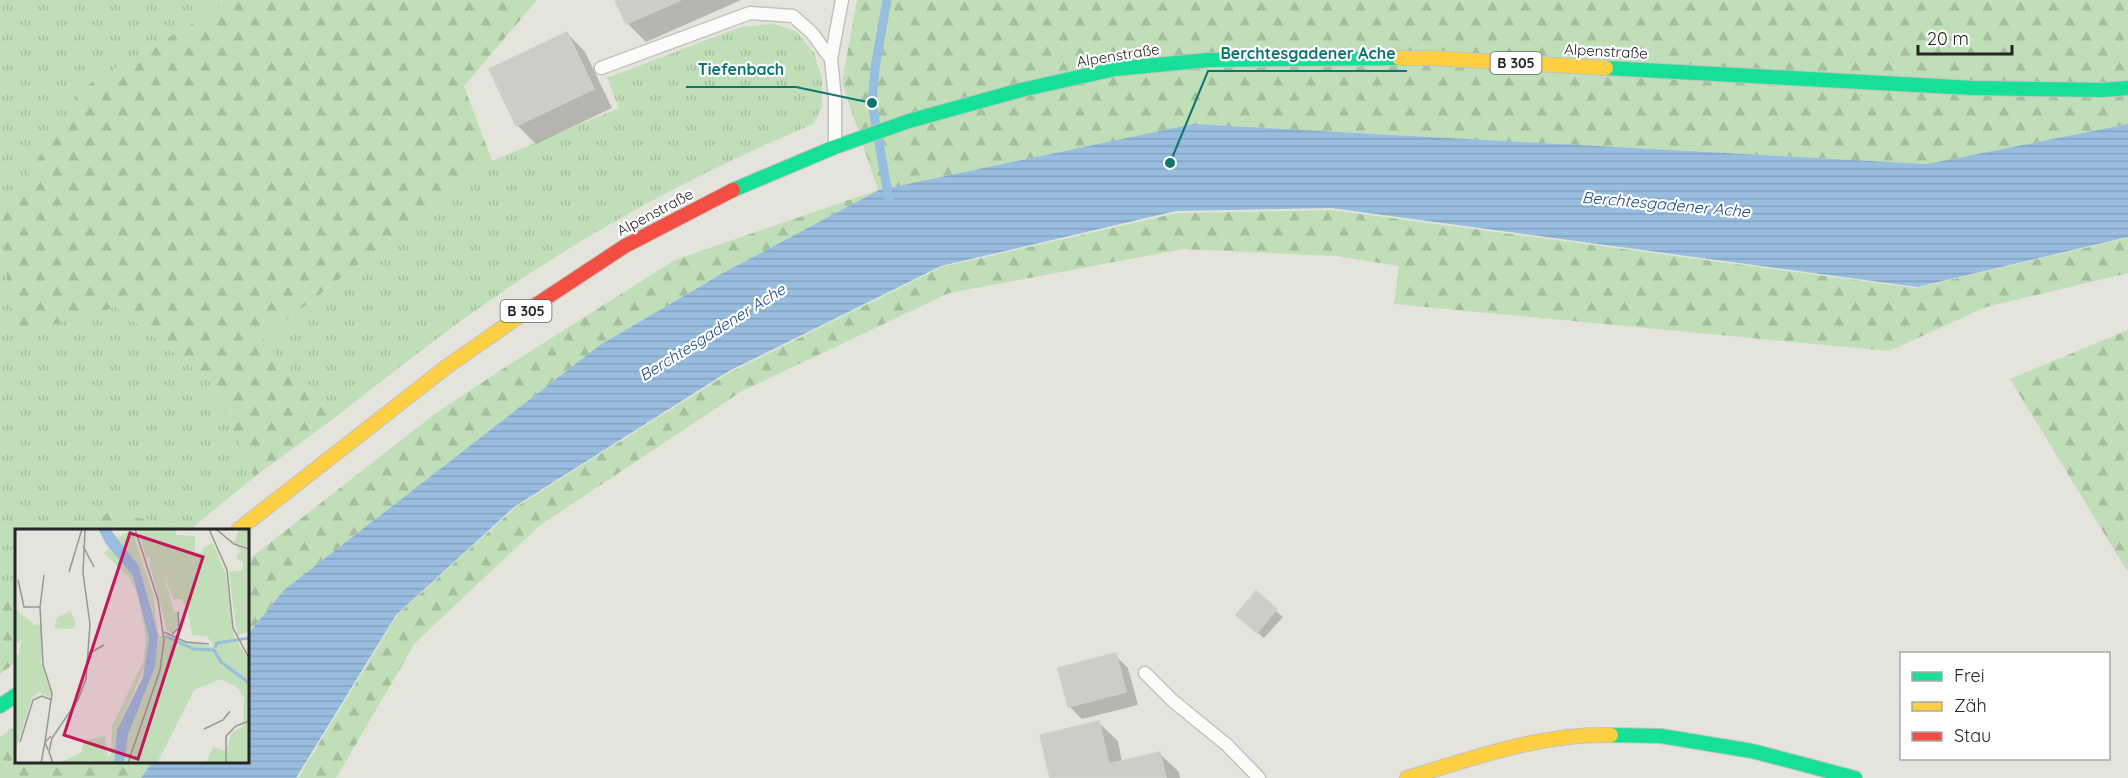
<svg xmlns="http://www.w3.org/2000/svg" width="2128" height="778" font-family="Quicksand,sans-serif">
<defs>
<pattern id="grass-tufts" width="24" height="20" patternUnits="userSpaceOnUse" patternTransform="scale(1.5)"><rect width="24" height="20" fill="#c0deb8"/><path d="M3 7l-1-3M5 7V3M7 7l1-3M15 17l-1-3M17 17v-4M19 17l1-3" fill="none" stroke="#a5be9e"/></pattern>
<pattern id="forest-firs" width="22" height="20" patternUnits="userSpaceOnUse" patternTransform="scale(1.5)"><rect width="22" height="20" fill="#c0deb8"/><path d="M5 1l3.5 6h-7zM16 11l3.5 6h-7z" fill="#a5be9e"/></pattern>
<pattern id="water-rules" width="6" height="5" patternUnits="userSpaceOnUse" patternTransform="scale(1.5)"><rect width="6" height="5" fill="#97bddf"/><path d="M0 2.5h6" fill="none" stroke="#82a2bf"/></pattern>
</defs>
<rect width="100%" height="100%" fill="#e4e3dc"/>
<!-- grass -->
<path fill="url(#grass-tufts)" d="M0,0H232L84,87L116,307L212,383L254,477L192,528L108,512L87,530H16V585L0,590Z
M773,24L796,31L814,53L822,79V107L813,124C702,171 597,226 498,295C441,333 388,377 334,418L261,340L492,161L619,108L607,78L741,27Z"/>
<!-- forest -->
<path fill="url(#forest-firs)" d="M232,0H537L464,86L492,161L262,339L334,418L254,477L212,383L116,307L14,336L0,218L84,87Z
M857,0H2128V124L1927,164L1193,124L879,190L723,273L600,345L284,590L248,634V560L436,413L504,368L675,260L878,190L842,83Z
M1331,210L1915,288L2128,238V273L1986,307L1889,351L1394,304L1399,266L1336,256L1183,249L949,293L742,391L539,526L415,643L336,778H298L398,614L516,507L729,373L942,267L1177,213Z
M2128,330V571H2127L2010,379Z
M108,512L192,528L188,530H87Z
M16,585V662L0,674V590Z
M16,726V762H152L141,778H0V737Z"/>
<!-- water -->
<path fill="url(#water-rules)" d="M1193,124L1927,164L2128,124V237L1917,287L1331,208L1176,211L941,266L729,371L514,507L396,615L296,778H141L152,762H248V634L284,590L600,345L723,273L879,190Z"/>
<!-- shadow -->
<path fill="#0003" d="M617,0H741L646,42L627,23Z
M567,33L585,52L612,108L536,144L517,125Z
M1256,593L1283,617L1264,638L1244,621Z
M1115,655L1128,668L1138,705L1082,719L1069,706Z
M1099,723L1118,741L1122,762L1160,754L1179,772L1180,778H1051Z"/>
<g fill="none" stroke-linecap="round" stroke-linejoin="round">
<!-- stream -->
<path stroke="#97bddf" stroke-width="9" d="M887,0L875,68L872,103L889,199"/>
</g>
<!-- building -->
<path fill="#cdccc7" stroke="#cfcec9" stroke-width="1.5" d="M615,0H681L626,24Z
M567,32L594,89L516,126L489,69Z
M1256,591L1277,609L1257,633L1236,615Z
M1116,653L1126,692L1068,707L1058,668Z
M1099,721L1109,764L1160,752L1166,778H1050L1040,735Z"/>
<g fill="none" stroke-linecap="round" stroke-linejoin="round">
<!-- lane casing -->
<g stroke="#c2c2c1" stroke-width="15">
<path id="lane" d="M601,68L750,13L793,16L812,33L831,59
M835,145V98L831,59L842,0
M1145,673L1173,701L1227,745L1259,778"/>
</g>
<!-- fast casing -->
<g stroke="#c2c2c1" stroke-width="16">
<path id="fast" d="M1606,68L1973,88L2103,90L2128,88
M733,190L835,147L909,121L1021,90L1115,69L1208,60L1399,58
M0,706L16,695
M1611,735L1661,736L1752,751L1855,778"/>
</g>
<!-- slow casing -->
<g stroke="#c2c2c1" stroke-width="16">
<path id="slow" d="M1399,58H1430L1606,68
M238,530L445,368L525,312
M1407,778C1474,758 1541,733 1611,735"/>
</g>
<!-- jam casing -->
<g stroke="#c2c2c1" stroke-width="16">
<path id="jam" d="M525,312L625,246L733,190"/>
</g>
<!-- lane -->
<use href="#lane" stroke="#fbfbfa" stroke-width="12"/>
<!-- fast -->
<use href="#fast" stroke="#16e098" stroke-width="14"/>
<!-- slow -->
<use href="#slow" stroke="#ffcf43" stroke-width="14"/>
<!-- jam -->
<use href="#jam" stroke="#f24e42" stroke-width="14"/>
</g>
<g text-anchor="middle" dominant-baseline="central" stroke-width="4.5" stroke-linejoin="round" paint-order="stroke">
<!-- shield labels -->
<g fill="#fff" stroke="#676767" stroke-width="1.5">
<rect x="1490.5" y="52" width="51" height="22" rx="4.5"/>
<rect x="500.5" y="300" width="51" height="22" rx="4.5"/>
</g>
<g font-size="14" font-weight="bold" fill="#262626">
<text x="1516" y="63">B 305</text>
<text x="526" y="311">B 305</text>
</g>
<!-- street labels -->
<g font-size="15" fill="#262626" stroke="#fff">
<text transform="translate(1606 51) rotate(3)">Alpenstraße</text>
<text transform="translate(1118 55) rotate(-9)">Alpenstraße</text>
<text transform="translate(655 212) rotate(-28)">Alpenstraße</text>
</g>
<!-- water labels -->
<g font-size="16" font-style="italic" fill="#1b4a86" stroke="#fff">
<text transform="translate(1666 204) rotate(5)">Berchtesgadener Ache</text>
<text transform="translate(712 332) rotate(-32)">Berchtesgadener Ache</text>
</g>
</g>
<!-- overview -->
<g transform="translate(15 529)">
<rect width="234" height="234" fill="#e4e3dc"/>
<path d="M133,0H161V6L180,7V23L187,24L188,19L198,14L212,49L219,107L203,101L185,78L179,60L156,30L135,38ZM224,0H234V18L219,14ZM221,17L234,21V103L222,106L214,43L228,41V34L221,28L226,22ZM148,43L159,83H162L163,98L158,104L152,102L138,47ZM0,80L20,96L27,95L26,134L36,165L34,168L25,163L17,168L0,223V125H4L6,111L0,116Z" fill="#c0deb8"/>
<path d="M123,0H133L136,23L132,30ZM117,1L138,65L143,106L199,118L192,107L177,106L173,82L166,70H158L148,43L138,47L135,38L155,30L156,19L168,21L177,34L185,78L203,101L219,107L234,131V234H191L198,218L211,222L217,204L228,197L229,169L222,158L205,150L179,161L142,234H109L113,206L140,138L143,106L124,37L103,9ZM94,19L118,47L124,62L134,109L132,133L102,201L99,234H44L66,224L69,212L90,207L92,226L96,227L97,197L128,133L131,109L122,63L114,48L89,24ZM55,82L61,95L57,100L39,99L42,89Z" fill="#c0deb8"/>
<path d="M83,0H95L124,37L143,106L140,138L113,206L109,234H99L102,201L128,148L134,109L118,47L91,15Z" fill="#97bddf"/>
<path fill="none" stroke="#97bddf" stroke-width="3" d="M150,107L179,120L199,121L206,133L234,154M200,119L202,114L234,109"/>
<path fill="none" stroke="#989793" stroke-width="1.5" d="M194,0L212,41L218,99L234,129M201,0L219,15L234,20M68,17L79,38M54,43L67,0M29,46L25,78L28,136L37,164L30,213L33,221M3,51L9,78H25M149,103L171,113L194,115M157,105L164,99L163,83M73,125L89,116M189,200L208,191L215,182M5,213L18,171L27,167L37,171M26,234L30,213L36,207M38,234L34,223L37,209L63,171L71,150L75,95L68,44L70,0M113,234L145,141L149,111L143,71L120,0M211,234V207L221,197L234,192"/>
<path fill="#c2185b" fill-opacity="0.15" stroke="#c2185b" stroke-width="3" d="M115,4L188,28L123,230L49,206Z"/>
<rect width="234" height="234" fill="none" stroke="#262626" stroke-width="3"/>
</g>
<!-- callouts -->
<path fill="none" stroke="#0f766e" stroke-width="2" d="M1170 163L1208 71H1407M872 103L796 87H686"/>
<g fill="#0f766e" stroke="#fff" stroke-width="2">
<circle cx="1170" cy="163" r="6"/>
<circle cx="872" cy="103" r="6"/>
</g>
<g font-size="16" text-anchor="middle" font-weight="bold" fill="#0f766e" stroke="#fff" stroke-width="4.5" stroke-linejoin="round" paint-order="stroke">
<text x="1308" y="59">Berchtesgadener Ache</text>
<text x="741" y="75">Tiefenbach</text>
</g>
<!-- legend -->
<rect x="1900" y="652" width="210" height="108" fill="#ffffff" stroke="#a8a8a8" stroke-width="1.5"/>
<rect x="1912" y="672" width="30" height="9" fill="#16e098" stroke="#a8a8a8" stroke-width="1.5"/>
<text x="1954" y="682" font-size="18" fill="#262626">Frei</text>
<rect x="1912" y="702" width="30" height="9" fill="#ffcf43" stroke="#a8a8a8" stroke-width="1.5"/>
<text x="1954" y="712" font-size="18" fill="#262626">Zäh</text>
<rect x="1912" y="732" width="30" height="9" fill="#f24e42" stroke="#a8a8a8" stroke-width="1.5"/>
<text x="1954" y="742" font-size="18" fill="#262626">Stau</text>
<!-- scale -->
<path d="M1918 45v9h94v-9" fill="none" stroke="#262626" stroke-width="3"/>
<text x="1927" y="45" font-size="18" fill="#262626" stroke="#ffffff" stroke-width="4.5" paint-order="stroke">20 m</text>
</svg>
